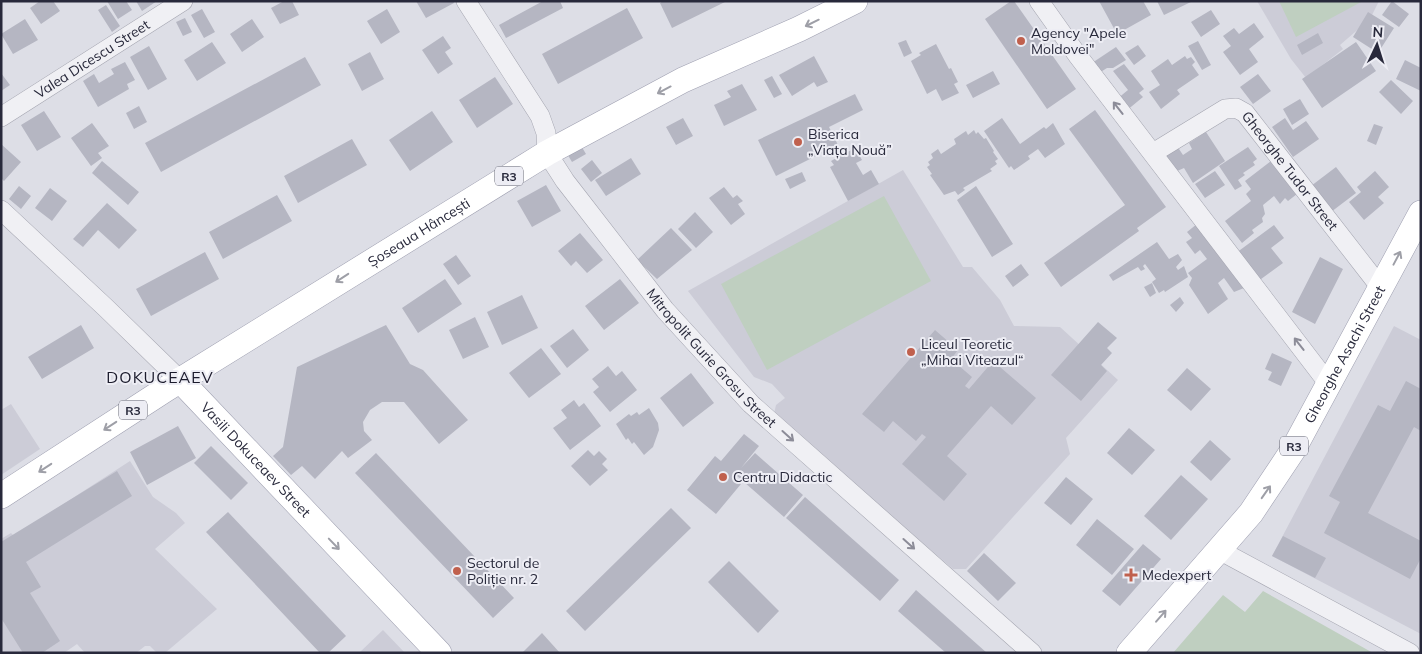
<svg xmlns="http://www.w3.org/2000/svg" width="1422" height="654" font-family="Mulish,sans-serif">
<rect width="100%" height="100%" fill="#dddee6"/>
<!-- built -->
<path fill="#ccccd7" d="M1257,1H1379L1370,19L1340,45L1343,49L1306,78L1291,59Z
M903,170L963,267H972L1000,300L1014,326L1060,327L1118,380L1066,438L1070,454L966,569H953L776,417L774,414L776,405L785,398L772,384L754,377L688,291Z
M1394,326L1421,340V634L1272,556Z
M11,404L40,449L1,475V410Z
M130,461L153,497L176,513L185,523L155,549L217,609L165,653H157L150,646H145L136,653H85L77,644L64,653H1V539L11,533L14,536Z
M383,630L405,653H359Z"/>
<!-- green -->
<path fill="#bfcfc0" d="M1279,1H1363L1296,37Z
M884,196L931,281L767,370L721,284Z
M1263,591L1373,653H1173L1223,595L1245,612Z"/>
<!-- building -->
<path fill="#b5b6c2" d="M40,1H53L60,11L41,24L30,8Z
M107,1H126L132,10L118,19Z
M136,1H157L142,11Z
M284,1H292L299,15L280,24L271,8Z
M416,1H453L454,3L426,18Z
M543,1H560L563,8L506,38L499,25Z
M663,1H727L672,28L660,3Z
M1011,1H1014L1076,89L1047,109L985,19Z
M1099,1H1143L1151,15L1117,34Z
M1157,1H1193L1164,15Z
M1392,1L1409,14L1399,27L1382,15Z
M106,5L120,26L112,32L98,10Z
M627,8L643,38L558,84L542,54Z
M202,9L215,32L204,38L191,15Z
M387,9L400,32L381,44L367,21Z
M1211,10L1220,24L1201,37L1191,22Z
M1368,12L1394,28L1378,53L1353,37Z
M185,18L192,32L183,36L176,22Z
M25,19L38,40L13,54L1,34Z
M252,19L264,37L242,52L230,34Z
M1254,23L1264,37L1249,49L1258,62L1240,75L1223,52L1231,46L1223,36L1234,28L1239,34Z
M1318,33L1323,43L1302,55L1297,45Z
M443,36L451,48L445,52L453,64L438,74L422,50Z
M906,40L912,53L904,57L898,43Z
M1198,41L1211,65L1202,70L1188,46Z
M212,42L226,63L197,81L184,60Z
M1356,42L1376,71L1322,108L1302,79Z
M936,44L949,69L951,68L958,82L954,84L959,93L942,101L936,89L927,94L911,61L921,55L919,53Z
M1138,45L1146,56L1134,65L1125,53Z
M149,46L167,79L148,90L130,57Z
M1116,47L1126,60L1113,68H1107L1099,73L1092,63Z
M370,52L384,79L362,91L348,64Z
M814,56L828,82L817,87L814,82L792,96L779,75Z
M1185,56L1187,59L1191,57L1195,62L1192,65L1199,75L1177,90L1180,94L1161,109L1149,92L1160,85L1151,71L1168,59L1172,65Z
M305,57L321,85L161,172L145,143Z
M1405,60L1421,68V91L1396,79Z
M125,62L135,80L127,84L129,89L98,107L83,81L94,74L99,83L114,74L111,69Z
M1124,64L1144,89L1139,93L1143,97L1126,111L1117,99L1128,90L1113,71Z
M993,71L1000,84L973,98L966,85Z
M1,73L10,85L1,91Z
M1258,74L1271,91L1253,104L1240,87Z
M772,76L782,94L774,98L764,80Z
M495,77L513,104L477,128L459,100Z
M1391,80L1413,101L1401,114L1379,92Z
M742,84L757,110L724,126L714,105L731,97L727,91Z
M855,94L863,110L829,127L838,145L776,176L758,140Z
M1300,99L1309,114L1292,125L1283,109Z
M139,106L147,122L134,129L126,113Z
M1095,110L1166,207L1137,228L1139,231L1061,287L1044,263L1125,205L1069,129Z
M44,111L61,137L37,151L21,125Z
M432,111L453,142L410,171L389,140Z
M683,118L693,136L676,145L666,127Z
M1002,118L1020,144L1044,127L1046,129L1053,123L1065,144L1045,158L1038,149L1028,156L1030,159L1014,170L1011,166L1009,168L984,131Z
M1285,118L1293,130L1306,121L1319,139L1293,157L1272,127Z
M92,123L109,146L98,153L102,158L91,166L71,138Z
M1374,124L1383,127L1376,145L1367,141Z
M974,130L976,134L978,132L984,139L986,138L994,151L993,152L998,159L995,161L997,164L990,169L992,171L963,188L965,190L958,195L955,191L944,195L930,175L932,174L927,167L930,165L928,162L933,158L931,154L938,149L941,154L956,144L954,139L966,131L968,135Z
M1206,132L1225,161L1193,183L1184,168L1175,172L1163,156L1177,146L1183,155L1192,149L1189,143Z
M352,139L367,165L298,203L284,176Z
M1,144L21,162L4,181L1,178Z
M580,144L586,154L572,162L566,152Z
M1248,147L1257,159L1253,162L1255,165L1243,173L1245,175L1238,180L1242,186L1235,190L1219,166Z
M855,148L862,160L856,163L863,175L871,170L879,184L848,201L830,167L834,165L831,161Z
M631,158L641,174L606,196L595,180Z
M1275,158L1297,194L1288,201L1285,198L1280,204L1274,196L1263,205L1265,214L1262,218L1263,222L1252,230L1254,233L1242,243L1225,221L1251,201L1246,194L1251,189L1245,181Z
M592,160L602,173L591,182L581,169Z
M102,161L139,192L128,205L92,173Z
M1336,167L1356,193L1331,212L1311,186Z
M1215,171L1225,185L1205,198L1195,184Z
M1375,171L1389,187L1378,197L1384,203L1364,220L1349,202L1361,192L1357,187Z
M802,172L806,181L790,189L785,179Z
M546,185L561,211L532,227L517,201Z
M19,186L31,196L21,209L9,199Z
M976,186L1013,244L992,257L957,200Z
M724,187L733,198L737,195L743,201L738,204L745,214L731,225L709,198Z
M50,188L67,201L52,221L35,208Z
M277,195L292,221L223,259L209,232Z
M107,203L137,230L119,249L98,230L83,247L73,239Z
M695,212L713,232L696,248L678,229Z
M1197,224L1244,288L1234,292L1224,278L1218,283L1228,299L1208,314L1189,285L1192,278L1188,273L1207,259L1200,250L1195,254L1186,242L1192,238L1187,232Z
M1274,225L1284,238L1271,248L1283,263L1257,282L1236,253Z
M671,228L692,250L657,279L637,260Z
M580,233L603,260L587,273L576,261L571,266L558,251Z
M1157,242L1169,259L1178,254L1182,260L1176,267L1178,270L1184,266L1188,277L1165,292L1164,290L1159,293L1152,282L1156,279L1145,264L1143,266L1145,269L1141,271L1138,267L1113,281L1109,275Z
M205,252L219,279L151,316L136,289Z
M456,255L471,276L458,285L443,264Z
M1320,257L1343,269L1315,324L1292,312Z
M1021,264L1029,275L1013,287L1005,276Z
M445,279L462,304L418,333L402,308Z
M620,279L639,303L604,330L585,306Z
M1152,283L1156,293L1150,297L1144,287Z
M522,295L538,328L502,345L487,312Z
M1180,297L1184,303L1176,312L1170,305Z
M475,317L489,347L463,359L449,330Z
M1098,322L1117,338L1107,348L1112,353L1101,365L1107,371L1081,401L1051,375Z
M81,325L94,348L42,379L28,357Z
M386,325L410,364L423,370L468,420L439,444L404,402H382L370,410L363,422L364,431L372,440L348,458L342,451L315,479L302,466L291,475L273,456L283,447L297,367Z
M573,329L589,350L567,368L550,346Z
M935,330L958,350L951,359L972,377L965,386L969,389L993,361L1036,398L1012,425L991,406L947,456L967,474L944,501L902,464L926,437L922,434L916,441L893,421L884,432L862,414Z
M541,348L561,374L529,398L509,373Z
M1272,353L1292,362L1281,386L1268,380L1272,372L1265,369Z
M608,366L616,376L622,371L637,390L610,412L593,392L599,387L592,379Z
M1187,368L1211,389L1191,411L1167,390Z
M691,373L714,403L683,427L660,398Z
M1406,381L1421,389V431L1414,427L1368,513L1421,541V558L1410,579L1324,533L1340,502L1329,496L1378,405L1390,411Z
M574,400L579,407L584,403L601,426L570,450L553,428L567,418L561,410Z
M649,408L658,423L659,430L653,447L644,455L634,442L632,444L628,438L626,440L616,424L629,414L631,416L637,412L639,415Z
M178,426L196,458L147,485L130,452Z
M1129,428L1155,450L1132,475L1107,453Z
M744,434L759,446L741,468L755,453L803,495L784,517L736,475L734,477L741,484L716,514L687,490L715,456L721,461Z
M1210,440L1231,459L1211,481L1190,462Z
M211,446L248,483L231,500L194,463Z
M588,450L594,456L599,451L607,459L602,464L608,470L590,486L571,466Z
M376,453L514,598L493,618L355,473Z
M117,471L132,496L26,562L41,587L30,593L60,641L42,653H23L1,618V542Z
M1181,475L1208,499L1171,540L1144,516Z
M1066,477L1093,499L1071,525L1044,503Z
M805,497L899,580L880,601L786,518Z
M671,508L691,528L585,631L566,611Z
M228,512L346,636L328,653H320L206,532Z
M1097,519L1134,549L1112,575L1076,545Z
M1283,536L1326,558L1315,578L1272,556Z
M1143,544L1161,559L1120,606L1102,591Z
M984,553L1016,583L998,601L967,571Z
M729,561L779,611L758,633L708,582Z
M916,590L987,653H946L898,611Z
M542,633L560,653H522Z"/>
<g fill="none" stroke-linecap="round" stroke-linejoin="round">
<!-- minor casing -->
<g stroke="#a3a4af" stroke-width="20">
<g id="minor">
<path id="s1" d="M466,1L540,116L546,133L547,153L565,181L665,310L751,404L1032,653"/>
<path d="M1039,1L1078,56L1328,383"/>
<path id="s2" d="M1,117L183,1"/>
<path id="s3" d="M1153,153L1225,109L1236,108L1245,113L1381,288"/>
<path d="M1,210L106,308L180,380"/>
<path d="M1219,550L1410,653"/>
</g>
</g>
<!-- major casing -->
<g stroke="#9e9fb0" stroke-width="26">
<g id="major">
<path id="s4" d="M180,380L439,653"/>
<path id="s5" d="M1,496L166,389L547,153L683,80L799,29L855,1"/>
<path id="s6" d="M1129,653L1251,513L1293,450L1421,213"/>
</g>
</g>
<!-- minor -->
<use href="#minor" stroke="#f0f0f4" stroke-width="19"/>
<!-- major -->
<use href="#major" stroke="#fff" stroke-width="25"/>
</g>
<!-- one-way arrows -->
<defs><path id="oneway-shaft" d="M-6 0H5M1.5-3L5.5 0L1.5 3" fill="none" stroke-width="1.6" stroke-linecap="round" stroke-linejoin="round" transform="scale(1.25)"/></defs>
<g stroke="#9e9fa7">
<use href="#oneway-shaft" transform="translate(812 23) rotate(154)"/>
<use href="#oneway-shaft" transform="translate(664 90) rotate(152)"/>
<use href="#oneway-shaft" transform="translate(1397 258) rotate(-62)"/>
<use href="#oneway-shaft" transform="translate(342 278) rotate(147)"/>
<use href="#oneway-shaft" transform="translate(110 426) rotate(147)"/>
<use href="#oneway-shaft" transform="translate(45 468) rotate(147)"/>
<use href="#oneway-shaft" transform="translate(1266 492) rotate(-55)"/>
<use href="#oneway-shaft" transform="translate(334 544) rotate(46)"/>
<use href="#oneway-shaft" transform="translate(1161 616) rotate(-49)"/>
</g>
<g stroke="#8c8c98">
<use href="#oneway-shaft" transform="translate(1118 108) rotate(-128)"/>
<use href="#oneway-shaft" transform="translate(1299 344) rotate(-128)"/>
<use href="#oneway-shaft" transform="translate(788 436) rotate(42)"/>
<use href="#oneway-shaft" transform="translate(909 544) rotate(42)"/>
</g>
<!-- markers -->
<g fill="#c0604d" stroke="#ededf4" stroke-width="2">
<circle cx="1021" cy="41" r="5"/>
<circle cx="798" cy="142" r="5"/>
<circle cx="911" cy="352" r="5"/>
<circle cx="723" cy="477" r="5"/>
<circle cx="457" cy="571" r="5"/>
<path d="M1128.5 567.5h5v5h5v5h-5v5h-5v-5h-5v-5h5z"/>
</g>
<g text-anchor="middle" dominant-baseline="central" stroke-width="4" stroke-linejoin="round" paint-order="stroke">
<!-- shield labels -->
<g fill="#ededf4" stroke="#636472" stroke-width="1">
<rect x="495" y="166.5" width="28" height="19" rx="4"/>
<rect x="119" y="400.5" width="28" height="19" rx="4"/>
<rect x="1280" y="436.5" width="28" height="19" rx="4"/>
</g>
<g font-size="12" font-weight="bold" fill="#28293b">
<text x="509" y="176">R3</text>
<text x="133" y="410">R3</text>
<text x="1294" y="446">R3</text>
</g>
<!-- poi labels -->
<g font-size="14" fill="#28293b" stroke="#ededf4" text-anchor="start">
<text x="1031" y="33">Agency "Apele<tspan x="1031" dy="16">Moldovei"</tspan></text>
<text x="808" y="134">Biserica<tspan x="808" dy="16">„Viața Nouă”</tspan></text>
<text x="921" y="344">Liceul Teoretic<tspan x="921" dy="16">„Mihai Viteazul“</tspan></text>
<text x="733" y="477">Centru Didactic</text>
<text x="467" y="563">Sectorul de<tspan x="467" dy="16">Poliție nr. 2</tspan></text>
<text x="1142" y="575">Medexpert</text>
</g>
<!-- street labels -->
<g font-size="14" fill="#28293b" stroke="#ededf4">
<text stroke="none"><textPath href="#s2" startOffset="108">Valea Dicescu Street</textPath></text>
<text stroke="none"><textPath href="#s3" startOffset="179">Gheorghe Tudor Street</textPath></text>
<text stroke="none"><textPath href="#s5" startOffset="494">Șoseaua Hâncești</textPath></text>
<text stroke="none"><textPath href="#s6" startOffset="370">Gheorghe Asachi Street</textPath></text>
<text stroke="none"><textPath href="#s1" startOffset="438">Mitropolit Gurie Grosu Street</textPath></text>
<text stroke="none"><textPath href="#s4" startOffset="110">Vasili Dokuceaev Street</textPath></text>
</g>
<!-- quarter labels -->
<g font-size="16" letter-spacing="1" fill="#1b1b2c" stroke="#ededf4">
<text x="160" y="377">DOKUCEAEV</text>
</g>
</g>
<!-- border -->
<rect width="1422" height="654" fill="none" stroke="#28293b" stroke-width="5"/>
<!-- north arrow -->
<g transform="translate(1377 45) rotate(4)" stroke="#ededf4" stroke-width="4" paint-order="stroke">
<path d="M0-4L9 19L0 12L-9 19Z" fill="#28293b"/>
<text y="-8" font-size="14" font-weight="bold" text-anchor="middle" fill="#28293b">N</text>
</g>
</svg>
